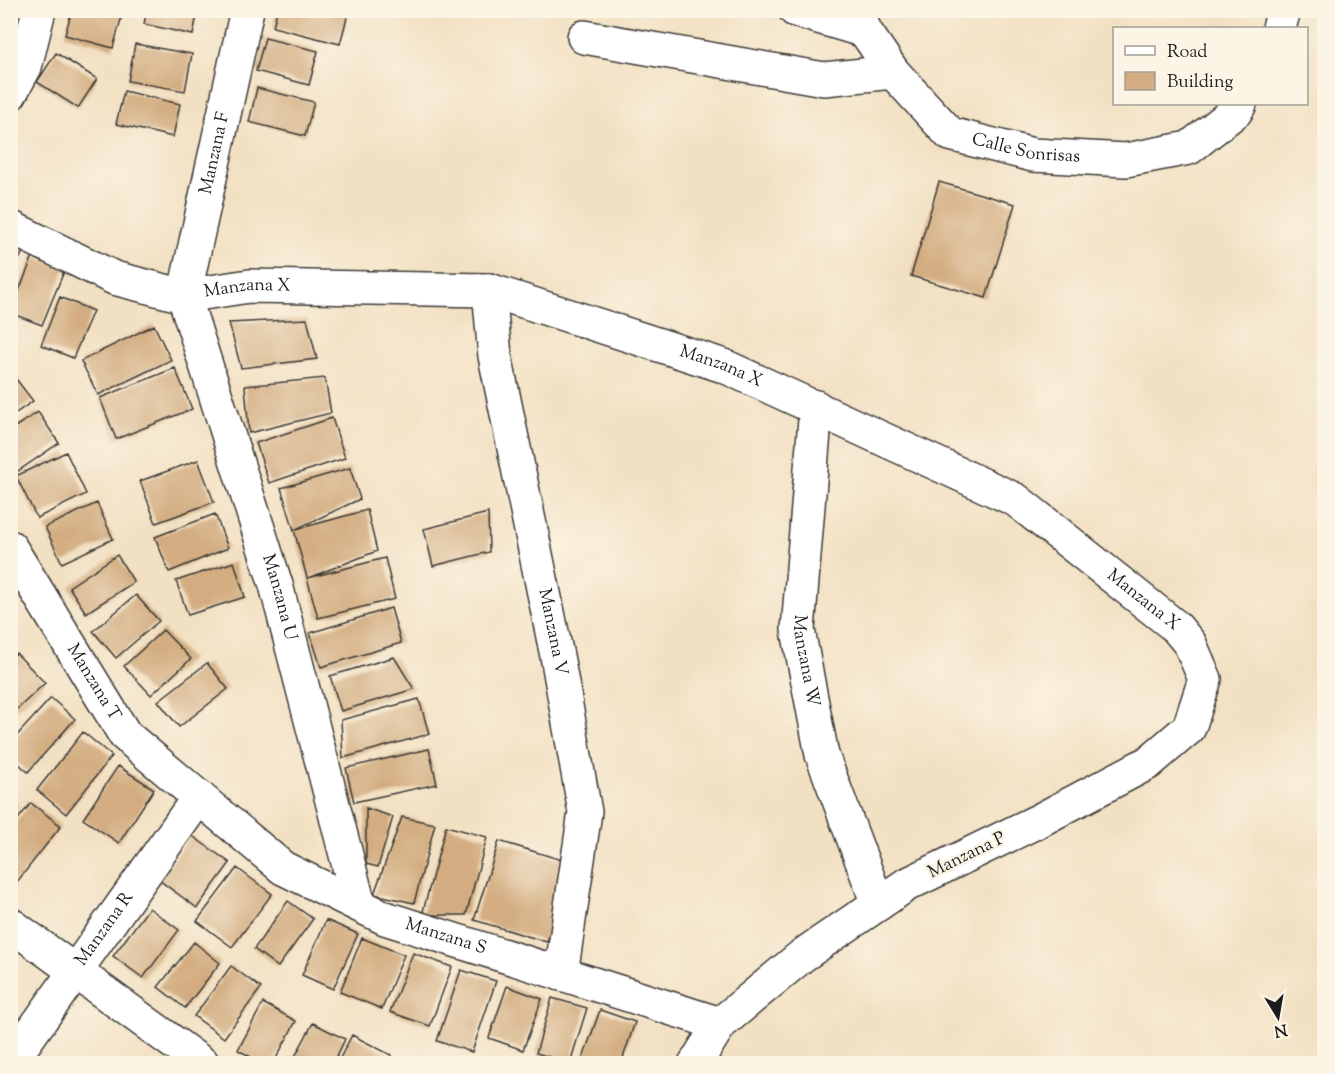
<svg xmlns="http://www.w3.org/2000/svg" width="1335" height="1074" font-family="'Sorts Mill Goudy',serif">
<rect width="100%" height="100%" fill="#fcf5e5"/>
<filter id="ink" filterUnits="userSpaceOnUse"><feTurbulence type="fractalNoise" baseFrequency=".0167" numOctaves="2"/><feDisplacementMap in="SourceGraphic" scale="12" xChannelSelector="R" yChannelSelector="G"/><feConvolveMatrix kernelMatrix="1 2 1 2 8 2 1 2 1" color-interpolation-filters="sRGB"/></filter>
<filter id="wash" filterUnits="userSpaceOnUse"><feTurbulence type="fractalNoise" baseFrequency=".008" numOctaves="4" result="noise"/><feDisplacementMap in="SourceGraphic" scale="24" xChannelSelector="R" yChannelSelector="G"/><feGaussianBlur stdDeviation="1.35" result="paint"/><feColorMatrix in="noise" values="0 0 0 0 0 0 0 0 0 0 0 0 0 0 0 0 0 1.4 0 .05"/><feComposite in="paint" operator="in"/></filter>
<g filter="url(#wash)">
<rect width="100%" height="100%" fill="#f2e0c2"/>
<g id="blocks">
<!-- building -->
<path fill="#d3ad81" d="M72,10H116L123,12L113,48L65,35Z
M147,10H198L193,35L144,24Z
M277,10H349L340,44L273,27Z
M265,38L318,51L309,85L256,71Z
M135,44L192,54L185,91L128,81Z
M56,53L97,79L78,108L37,82Z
M257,88L314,102L305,136L249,122Z
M124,91L180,104L173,137L116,124Z
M939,182L1015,204L986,298L911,276Z
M10,243L24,250L10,276Z
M33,256L65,269L42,325L10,313Z
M60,297L93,311L73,358L41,345Z
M307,319L317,359L241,368L229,323Z
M154,325L171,360L98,395L81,361Z
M175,368L192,409L116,439L100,398Z
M13,375L33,401L10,417V377Z
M325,378L331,413L249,433L245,386Z
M38,412L59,443L12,475L10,430Z
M332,418L345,458L269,483L256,443Z
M66,452L86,494L37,518L16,476Z
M198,460L214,502L156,523L140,481Z
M350,468L360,499L294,530L281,488Z
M97,503L113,539L62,563L45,527Z
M367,510L377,551L308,578L385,558L395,599L318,618L294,530Z
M488,513L489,552L433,566L424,529Z
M215,514L228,548L169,572L155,537Z
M117,555L134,582L86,613L69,587Z
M234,562L245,597L188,615L176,581Z
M136,595L159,621L116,658L93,631Z
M391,608L401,643L321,667L310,633Z
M163,630L191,659L151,695L124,666Z
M16,653L45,683L10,716V659Z
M394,657L414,689L341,711L330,676Z
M207,663L228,689L179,727L158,701Z
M51,698L75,719L28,772L10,756V743Z
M419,699L429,734L343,758L341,720Z
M83,732L112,756L66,814L37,790Z
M429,749L437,784L354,802L346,768Z
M118,766L154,789L119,843L83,819Z
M10,800L19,806L10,817Z
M31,803L61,826L17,882L10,877V829Z
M366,808L393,817L378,867L366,864Z
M402,817L435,824L414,903L374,894Z
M446,826L487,837L466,915H422Z
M191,835L230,863L197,908L159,880Z
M499,841L572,863L547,942L474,920Z
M237,868L272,894L232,947L197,921Z
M288,901L313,919L278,967L254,949Z
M149,908L179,930L143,978L113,956Z
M326,920L358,934L333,989L302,975Z
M362,938L404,955L382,1009L340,992Z
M194,942L220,963L185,1008L158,987Z
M413,953L452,967L430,1026L390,1012Z
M231,966L261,988L224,1038L194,1016Z
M461,970L496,981L472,1052L437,1041Z
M507,986L542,999L523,1050L489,1038Z
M552,998L587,1008L570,1063L536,1053Z
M263,1003L296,1021L273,1064H264L238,1050Z
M600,1010L635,1022L621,1064H581Z
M313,1023L345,1039L333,1064H291Z
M352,1035L391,1055L387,1064H337Z"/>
</g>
</g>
<g filter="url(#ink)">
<use href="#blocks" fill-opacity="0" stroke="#3c3935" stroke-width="1.5"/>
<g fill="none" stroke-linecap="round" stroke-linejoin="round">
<!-- minor casing -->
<g stroke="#3c3935" stroke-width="36">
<g id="minor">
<path d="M795,10L865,31"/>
<path id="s1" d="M857,10L865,31L893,72L950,134L1033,155L1126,160L1189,148L1236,111L1240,104"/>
<path d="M1279,28L1284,10"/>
<path d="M584,37L824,79L893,72"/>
<path d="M10,94L25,67L39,10"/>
<path id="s2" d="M10,227L114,278L184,296L249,286L489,290L724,366L1016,500L1176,627L1190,644L1205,679L1189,728L1148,763L1040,820L906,885L803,955L720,1024L695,1064"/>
<path id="s3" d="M489,290L495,356L558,661L585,812L561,974"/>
<path id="s4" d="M184,296L276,585L359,905"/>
<path id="s5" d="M184,296L247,10"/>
<path id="s6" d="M816,407L798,630L822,755L878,904"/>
<path id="s7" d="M10,547L125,735L283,868L385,918L720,1024"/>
<path d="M10,924L203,1064"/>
<path id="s8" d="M10,1063L199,797"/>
</g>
</g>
<!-- minor -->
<use href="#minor" stroke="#fff" stroke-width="33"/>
</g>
</g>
<g text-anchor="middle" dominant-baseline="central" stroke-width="5" stroke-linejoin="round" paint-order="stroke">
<!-- street labels -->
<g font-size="18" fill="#1c1c1c" stroke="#fcf5e5">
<text stroke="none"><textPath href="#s1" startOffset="234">Calle Sonrisas</textPath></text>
<text stroke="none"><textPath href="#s5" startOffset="146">Manzana F</textPath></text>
<text stroke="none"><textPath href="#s2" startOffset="252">Manzana X</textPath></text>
<text stroke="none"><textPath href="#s2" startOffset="738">Manzana X</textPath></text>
<text stroke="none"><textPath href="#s4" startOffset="316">Manzana U</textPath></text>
<text stroke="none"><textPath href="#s2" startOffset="1224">Manzana X</textPath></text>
<text stroke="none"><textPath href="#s3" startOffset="348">Manzana V</textPath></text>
<text stroke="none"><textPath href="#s6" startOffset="255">Manzana W</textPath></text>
<text stroke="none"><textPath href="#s7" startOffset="159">Manzana T</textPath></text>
<text transform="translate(967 856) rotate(-26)">Manzana P</text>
<text stroke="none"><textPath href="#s8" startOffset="164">Manzana R</textPath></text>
<text stroke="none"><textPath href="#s7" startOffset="604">Manzana S</textPath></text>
</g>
</g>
<!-- margin -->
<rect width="1335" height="1074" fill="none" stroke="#fcf5e5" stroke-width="36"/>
<!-- legend -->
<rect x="1113" y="27" width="195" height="78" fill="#fcf5e5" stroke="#a29e95" stroke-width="1.5"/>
<rect x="1125" y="46" width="30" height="9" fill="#ffffff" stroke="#a29e95" stroke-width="1.5"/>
<text x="1167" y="57" font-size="18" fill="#1c1c1c">Road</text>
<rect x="1125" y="72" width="30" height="18" fill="#d3ad81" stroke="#a29e95" stroke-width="1.5"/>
<text x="1167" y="87" font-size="18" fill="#1c1c1c">Building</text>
<!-- north arrow -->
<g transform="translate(1278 1017) rotate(169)" stroke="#fcf5e5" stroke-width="4.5" paint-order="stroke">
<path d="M0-4.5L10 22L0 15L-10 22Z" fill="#1c1c1c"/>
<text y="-9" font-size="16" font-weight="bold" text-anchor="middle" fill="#1c1c1c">N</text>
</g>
</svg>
